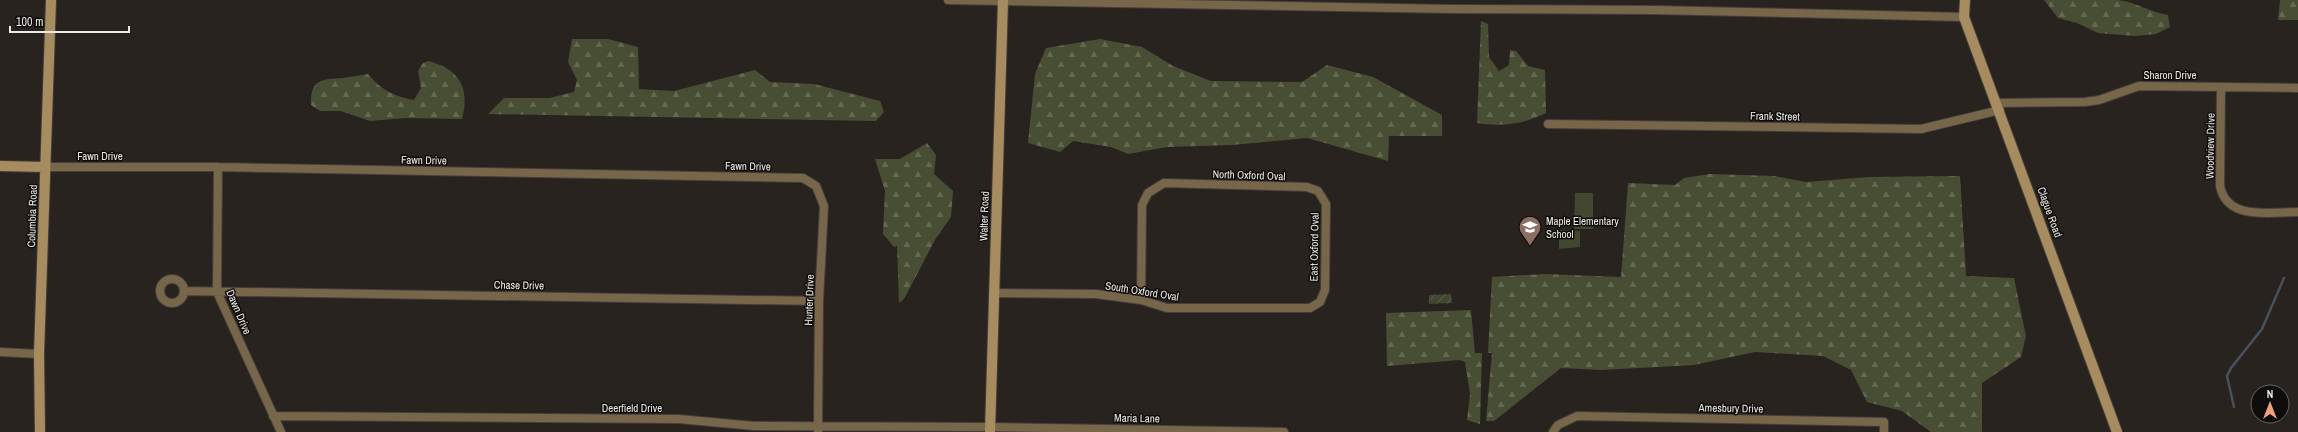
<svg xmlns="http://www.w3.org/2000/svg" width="2298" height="432" font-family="'Archivo Narrow',sans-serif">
<defs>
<pattern id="forest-firs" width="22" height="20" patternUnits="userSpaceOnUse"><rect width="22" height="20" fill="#484e34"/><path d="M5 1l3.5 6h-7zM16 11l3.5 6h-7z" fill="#636851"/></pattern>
<pattern id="garden-furrows" width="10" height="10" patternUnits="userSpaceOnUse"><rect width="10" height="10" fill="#424730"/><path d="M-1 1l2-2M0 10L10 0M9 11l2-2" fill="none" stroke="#5e624e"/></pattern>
</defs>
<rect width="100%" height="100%" fill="#29231f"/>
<!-- forest -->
<path fill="url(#forest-firs)" d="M2044,0C2068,0 2094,0 2118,0C2135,2 2150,12 2168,15L2170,27L2156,34L2135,36L2098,33L2077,23L2058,18Z
M2280,0H2298V20H2278Z
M1481,21L1488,24L1489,57L1499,71L1509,65L1510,50L1516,51L1528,66L1545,70L1546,113C1524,124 1501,127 1477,123Z
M572,39H608L638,47L639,89L674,91L755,70L770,82L814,84L880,101L884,112L876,121L488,114L504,98H549L574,92L577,80L568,62Z
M1100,39L1142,47L1173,66L1211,81L1302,82L1327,65L1373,77L1442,115V136H1389L1388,161L1307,138L1232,145L1167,147L1128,154L1111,147L1073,141L1060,152L1028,143L1035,74L1046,48Z
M429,61C460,70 470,88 462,119L406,118L370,121L341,111H320L311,105C310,80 321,79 343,78C351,77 360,75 368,74C381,90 394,96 414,100L421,88L418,71L423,63Z
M927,143L936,155L934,174L953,191L951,217L936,238L904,299L899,303L897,246L894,247L883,234L885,191L875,159H900Z
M1710,174L1774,176L1806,182L1869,177L1960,176L1966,276L2014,278L2026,336L2021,357L1982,383V432H1931L1902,411L1867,402L1851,370L1823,356L1755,352L1694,365L1601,370L1561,368L1494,421H1486L1492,353H1488L1492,277L1544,274L1621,277L1628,183L1675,185L1684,178Z
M1471,310L1475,353H1482L1480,424L1467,420L1470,394L1465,362L1459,360L1387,366L1386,313Z"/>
<!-- park -->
<path fill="#424730" d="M1575,193H1593V229H1574Z
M1559,230L1580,231V247L1559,249Z"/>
<!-- garden -->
<path fill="url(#garden-furrows)" d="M1451,294L1452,303L1429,304V295Z"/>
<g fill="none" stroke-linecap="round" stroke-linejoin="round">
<!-- stream -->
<path stroke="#48515c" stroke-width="2.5" d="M2234,407L2227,376L2231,368L2262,329L2284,278"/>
<!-- street casing -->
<g stroke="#443f3b" stroke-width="10">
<path id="street" d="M948,0L1451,9L1654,10L1964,17
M2221,87L2220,186C2227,221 2270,212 2298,212
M1997,103L2085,102L2099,100L2139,86L2298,88
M1548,124L1921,129L2000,110
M45,167H218L803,178L816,186L824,206L819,301L818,432
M218,167L217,292L281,432
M160 291a12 12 0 1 1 24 0a12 12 0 1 1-24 0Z
M184,291L819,301
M994,293L1096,294L1141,300L1167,308H1310L1320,302L1325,290L1326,204L1318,191L1307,187L1164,183L1148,193L1142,205L1141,300
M0,352L39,354
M273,416L679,419L754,426L990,427L1284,432
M1553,432L1558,425L1577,416L1884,422V432"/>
</g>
<!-- secondary casing -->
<g stroke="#443f3b" stroke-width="12">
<path id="secondary" d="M1965,0L1964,17L2117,432
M0,166L45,167
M40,432L39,354L51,0
M990,432L1003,0"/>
</g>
<!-- street -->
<use href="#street" stroke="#77664a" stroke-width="8"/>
<!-- secondary -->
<use href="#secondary" stroke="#a68c5e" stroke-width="10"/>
</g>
<!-- icons -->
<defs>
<g id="school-pin" transform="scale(1.15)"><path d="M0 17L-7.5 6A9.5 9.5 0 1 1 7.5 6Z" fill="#8d6e63" stroke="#0f0d0b"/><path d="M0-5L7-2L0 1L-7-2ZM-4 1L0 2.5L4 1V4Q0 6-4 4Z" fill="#fff"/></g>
</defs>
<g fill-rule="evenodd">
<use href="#school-pin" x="1530" y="227"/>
</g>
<g text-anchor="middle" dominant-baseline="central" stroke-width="3" stroke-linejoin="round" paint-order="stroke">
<!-- street labels -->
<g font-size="11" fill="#ede9e6" stroke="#0f0d0b">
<text x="2170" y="75">Sharon Drive</text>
<text transform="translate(1775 116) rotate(1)">Frank Street</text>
<text transform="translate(2210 146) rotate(-89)">Woodview Drive</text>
<text x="100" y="156">Fawn Drive</text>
<text transform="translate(424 160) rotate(1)">Fawn Drive</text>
<text transform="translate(748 166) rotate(1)">Fawn Drive</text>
<text transform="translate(1249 175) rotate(2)">North Oxford Oval</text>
<text transform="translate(2050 212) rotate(70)">Clague Road</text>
<text transform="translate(32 216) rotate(-88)">Columbia Road</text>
<text transform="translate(984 216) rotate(-88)">Walter Road</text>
<text transform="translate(1314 247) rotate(-89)">East Oxford Oval</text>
<text transform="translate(519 285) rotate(1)">Chase Drive</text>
<text transform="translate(1142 291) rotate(9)">South Oxford Oval</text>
<text transform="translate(809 300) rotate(-88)">Hunter Drive</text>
<text transform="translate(239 312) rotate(67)">Dawn Drive</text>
<text x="632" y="408">Deerfield Drive</text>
<text transform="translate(1731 408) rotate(1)">Amesbury Drive</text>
<text transform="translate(1137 418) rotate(1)">Maria Lane</text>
</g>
<!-- poi labels -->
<g font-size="11" fill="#ede9e6" stroke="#0f0d0b" text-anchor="start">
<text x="1546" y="221">Maple Elementary<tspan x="1546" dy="13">School</tspan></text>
</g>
</g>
<!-- north arrow -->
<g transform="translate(2270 404)"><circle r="19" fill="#0f0d0b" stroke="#686563"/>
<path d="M0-3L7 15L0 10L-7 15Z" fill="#f1a27b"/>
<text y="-6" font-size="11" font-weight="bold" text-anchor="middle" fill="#ede9e6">N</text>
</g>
<!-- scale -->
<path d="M10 26v6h119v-6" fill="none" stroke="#ede9e6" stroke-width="2"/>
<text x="16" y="26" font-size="12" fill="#ede9e6" stroke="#0f0d0b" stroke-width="3" paint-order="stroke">100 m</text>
</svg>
